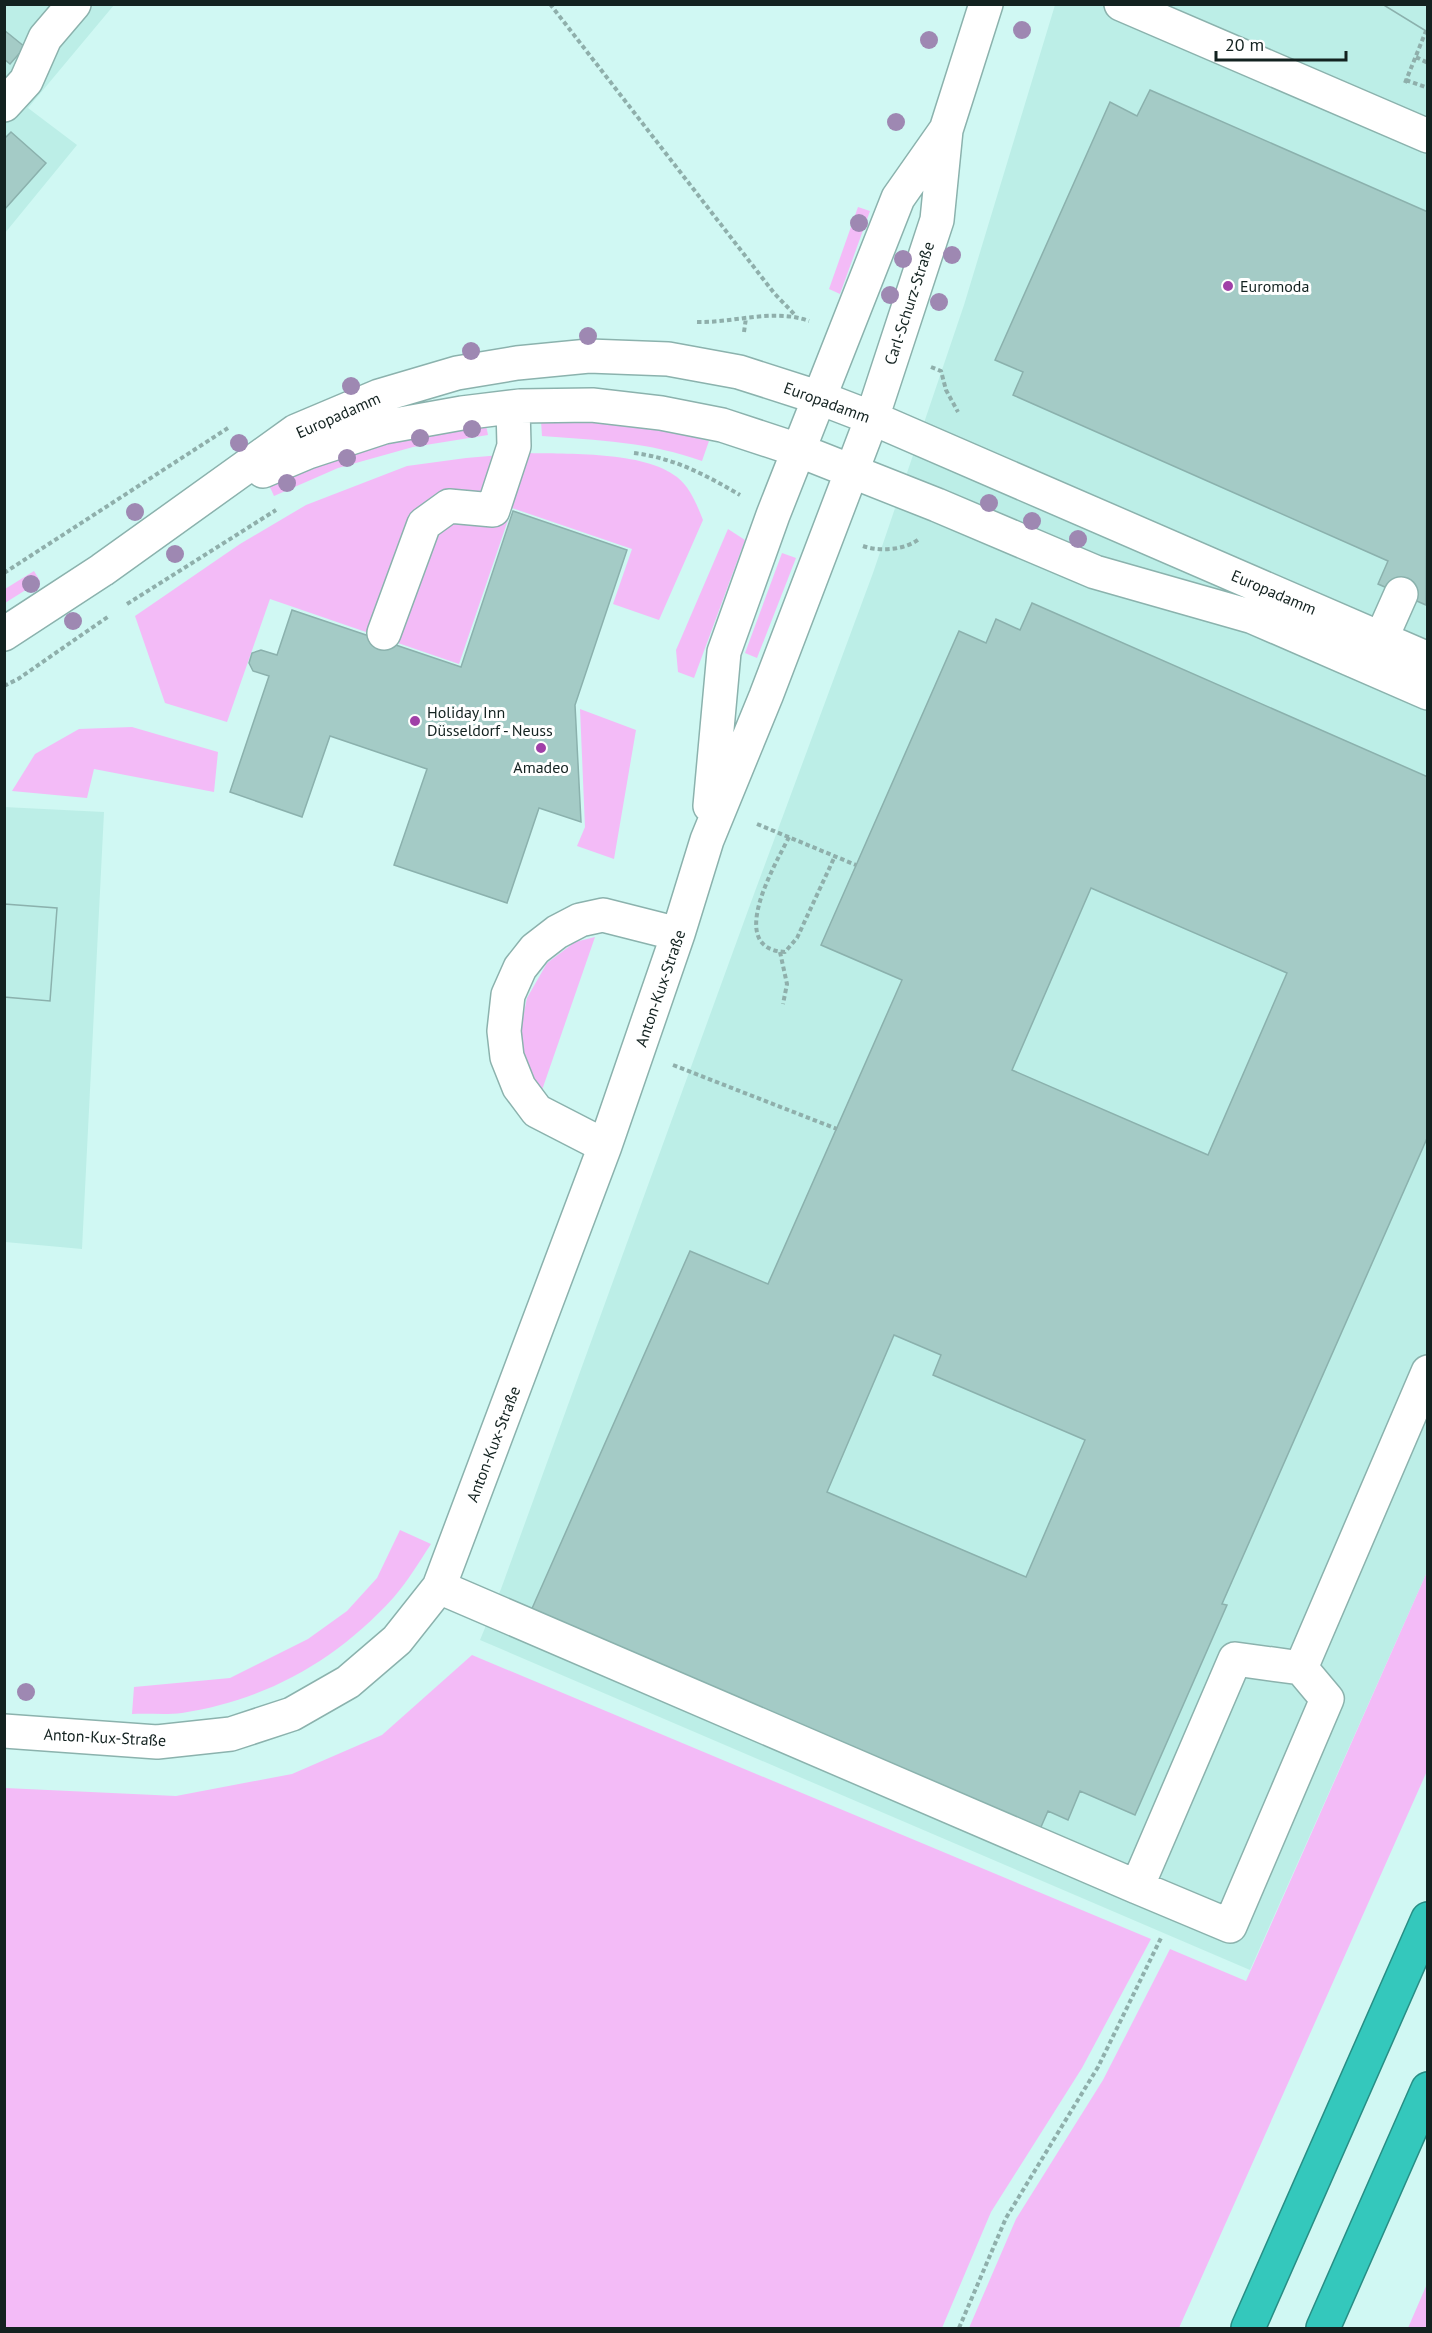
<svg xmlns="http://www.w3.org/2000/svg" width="1432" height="2333" font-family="'PT Sans',sans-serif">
<rect width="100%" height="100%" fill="#d0f8f3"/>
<!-- built -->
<path fill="#bceee7" d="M5,5H114L28,108L77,145L5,233Z
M1055,5H1427V1572L1250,1970L480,1640L501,1589L754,894L873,573L964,305Z
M4,807L104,812L82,1249L5,1242Z"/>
<!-- green -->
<path fill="#f3bbf7" d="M858,207L870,211L840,294L829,289Z
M485,420L488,435L413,447L338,468L274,496L268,483L408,433Z
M541,421L646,425L709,441L702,461C650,442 597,440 542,436Z
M525,453C567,454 644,451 677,477C690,487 697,505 703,520L659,620L613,604L632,549L512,508L459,664L270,599L227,722L165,703L135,616L240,544L306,505L407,466L466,458Z
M728,529L745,540L694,678L678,672L676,650Z
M782,553L796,558L757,658L745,653Z
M34,571L40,581L5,603V589Z
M580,709L636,730L614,859L577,846L585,827Z
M132,727L218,752L214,792L94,769L87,798L12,791L35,754L79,729Z
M595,937L541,1093L527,1071L520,1032L527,998L547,963L575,942Z
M400,1530L431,1544C419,1562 408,1581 394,1597C337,1660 267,1700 182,1713C166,1715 148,1713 132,1714L134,1687L230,1678L308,1639L347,1611L377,1578Z
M1427,1572V1771L1179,2328H969L1016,2219L1103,2080L1170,1949L1246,1981Z
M472,1655L1151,1939L1082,2068L991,2212L942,2328H5V1788L176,1796L292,1774L382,1735Z
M1427,2284V2328H1408Z"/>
<!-- building -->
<path fill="#a4cbc6" stroke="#8bb1ad" stroke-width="1.5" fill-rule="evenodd" d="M1382,4H1428V32L1426,31Z
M1382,4H1428V32L1426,31Z
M4,30L25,47L10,64L4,59Z
M1150,90L1428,212L1426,605L1378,584L1388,561L1013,395L1023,372L995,360L1110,102L1137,116Z
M11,132L46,163L4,210V139Z
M513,511L627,550L575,705L581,822L539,808L507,903L394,865L427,769L330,736L302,817L230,792L269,676L253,671L249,663L252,653L261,650L277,655L292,610L461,667Z
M1032,603L1428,777V1136L1222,1604L1227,1605L1135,1815L1080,1791L1068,1820L1048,1811L1037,1836L530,1613L690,1251L768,1284L902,980L821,945L959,631L986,643L996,619L1020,630ZM1091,888L1287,973L1208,1155L1012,1070ZM894,1335L941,1355L933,1375L1085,1440L1026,1577L827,1492Z
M4,904L57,908L50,1001L4,997Z
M4,904L57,908L50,1001L4,997Z"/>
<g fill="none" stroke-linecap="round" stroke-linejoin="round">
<!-- minor casing -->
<g stroke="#8bb2ad" stroke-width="36">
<path id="minor" d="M1121,4L1428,136
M4,105L26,81L45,38L74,4
M263,471L308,452L384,427L462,413L520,406L592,405L661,413L722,425L798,450L937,505L1095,572L1253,617L1428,693
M384,633L424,524L449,506L493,510L514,446L513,407
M4,634L102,570L296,431L379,396L457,373L517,363L589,356L668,359L739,372L820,398L872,418L1428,659
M1373,657L1401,594
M710,806L724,652L773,515L898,198L945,131
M605,1146L537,1111L519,1087L507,1057L504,1031L508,995L520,968L535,949L557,932L580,920L603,915L678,934
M439,1587L1137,1887
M1235,1659L1301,1668L1327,1699L1230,1926L1137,1887Z
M1301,1668L1428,1372
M4,1731L157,1742L231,1734L292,1714L348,1682L397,1640L439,1587L605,1146L678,934L707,840L766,696L872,418L937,220L946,130L986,4"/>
</g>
<!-- highway casing -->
<g stroke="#288e85" stroke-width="36">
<path id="highway" d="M1248,2328L1428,1919
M1323,2328L1428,2089"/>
</g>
<!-- path -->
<path stroke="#8fafab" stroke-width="4" stroke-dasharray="4.5 3" stroke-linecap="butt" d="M550,4L774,293L796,316
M1416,57L1428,63
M1406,80L1428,88
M1405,83L1426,31
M697,322C734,323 774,308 809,321
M744,332L746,318
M931,367L941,371L946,390L958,412
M634,453C674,458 706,475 740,495
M863,546C880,552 905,550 919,539
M4,573L228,428
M127,604L276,510
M4,686L18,679L109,616
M757,824L856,865
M789,837C775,865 725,949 785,952L797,938L835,856
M780,952L787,984L783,1004
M673,1065L837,1129
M959,2328L1006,2218L1098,2067L1161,1938"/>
<!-- minor -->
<use href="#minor" stroke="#fff" stroke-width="33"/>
<!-- highway -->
<use href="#highway" stroke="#34c8bc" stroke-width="33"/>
</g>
<!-- trees -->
<g fill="#9e88b2">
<circle cx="1022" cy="30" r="9"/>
<circle cx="929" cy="40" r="9"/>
<circle cx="896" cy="122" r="9"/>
<circle cx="859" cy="223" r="9"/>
<circle cx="952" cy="255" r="9"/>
<circle cx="903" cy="259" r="9"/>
<circle cx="890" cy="295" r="9"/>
<circle cx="939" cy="302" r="9"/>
<circle cx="588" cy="336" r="9"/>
<circle cx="471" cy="351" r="9"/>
<circle cx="351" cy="386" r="9"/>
<circle cx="472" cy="429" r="9"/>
<circle cx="420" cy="438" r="9"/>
<circle cx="239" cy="443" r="9"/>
<circle cx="347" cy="458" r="9"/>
<circle cx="287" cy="483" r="9"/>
<circle cx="989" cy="503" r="9"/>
<circle cx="135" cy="512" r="9"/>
<circle cx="1032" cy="521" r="9"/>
<circle cx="1078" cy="539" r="9"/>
<circle cx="175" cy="554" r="9"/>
<circle cx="31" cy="584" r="9"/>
<circle cx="73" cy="621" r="9"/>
<circle cx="26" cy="1692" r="9"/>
</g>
<!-- markers -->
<g fill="#a040a8" stroke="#fff" stroke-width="2">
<circle cx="1228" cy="286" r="6"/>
<circle cx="415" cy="721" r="6"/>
<circle cx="541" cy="748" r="6"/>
</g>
<g text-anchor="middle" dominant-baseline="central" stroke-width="6" stroke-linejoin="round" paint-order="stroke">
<!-- poi labels -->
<g font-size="16" fill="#132220" stroke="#fff" text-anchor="start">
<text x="1240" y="286">Euromoda</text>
<text x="427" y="712">Holiday Inn<tspan x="427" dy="18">Düsseldorf - Neuss</tspan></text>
<text x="541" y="767" text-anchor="middle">Amadeo</text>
</g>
<!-- street labels -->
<g font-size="16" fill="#132220" stroke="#fff">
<text transform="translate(909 303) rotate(-72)">Carl-Schurz-Straße</text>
<text transform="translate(827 402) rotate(20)">Europadamm</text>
<text transform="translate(338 415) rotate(-24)">Europadamm</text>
<text transform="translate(1274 592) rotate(23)">Europadamm</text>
<text transform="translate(660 988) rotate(-71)">Anton-Kux-Straße</text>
<text transform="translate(493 1444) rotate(-69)">Anton-Kux-Straße</text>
<text transform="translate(105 1737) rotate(3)">Anton-Kux-Straße</text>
</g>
</g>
<!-- border -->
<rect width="1432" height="2333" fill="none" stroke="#132220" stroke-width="12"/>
<!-- scale -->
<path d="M1216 51v9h130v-9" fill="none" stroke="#132220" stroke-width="3"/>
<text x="1225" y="51" font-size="18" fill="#132220" stroke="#ffffff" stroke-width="4.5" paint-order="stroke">20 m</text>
</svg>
